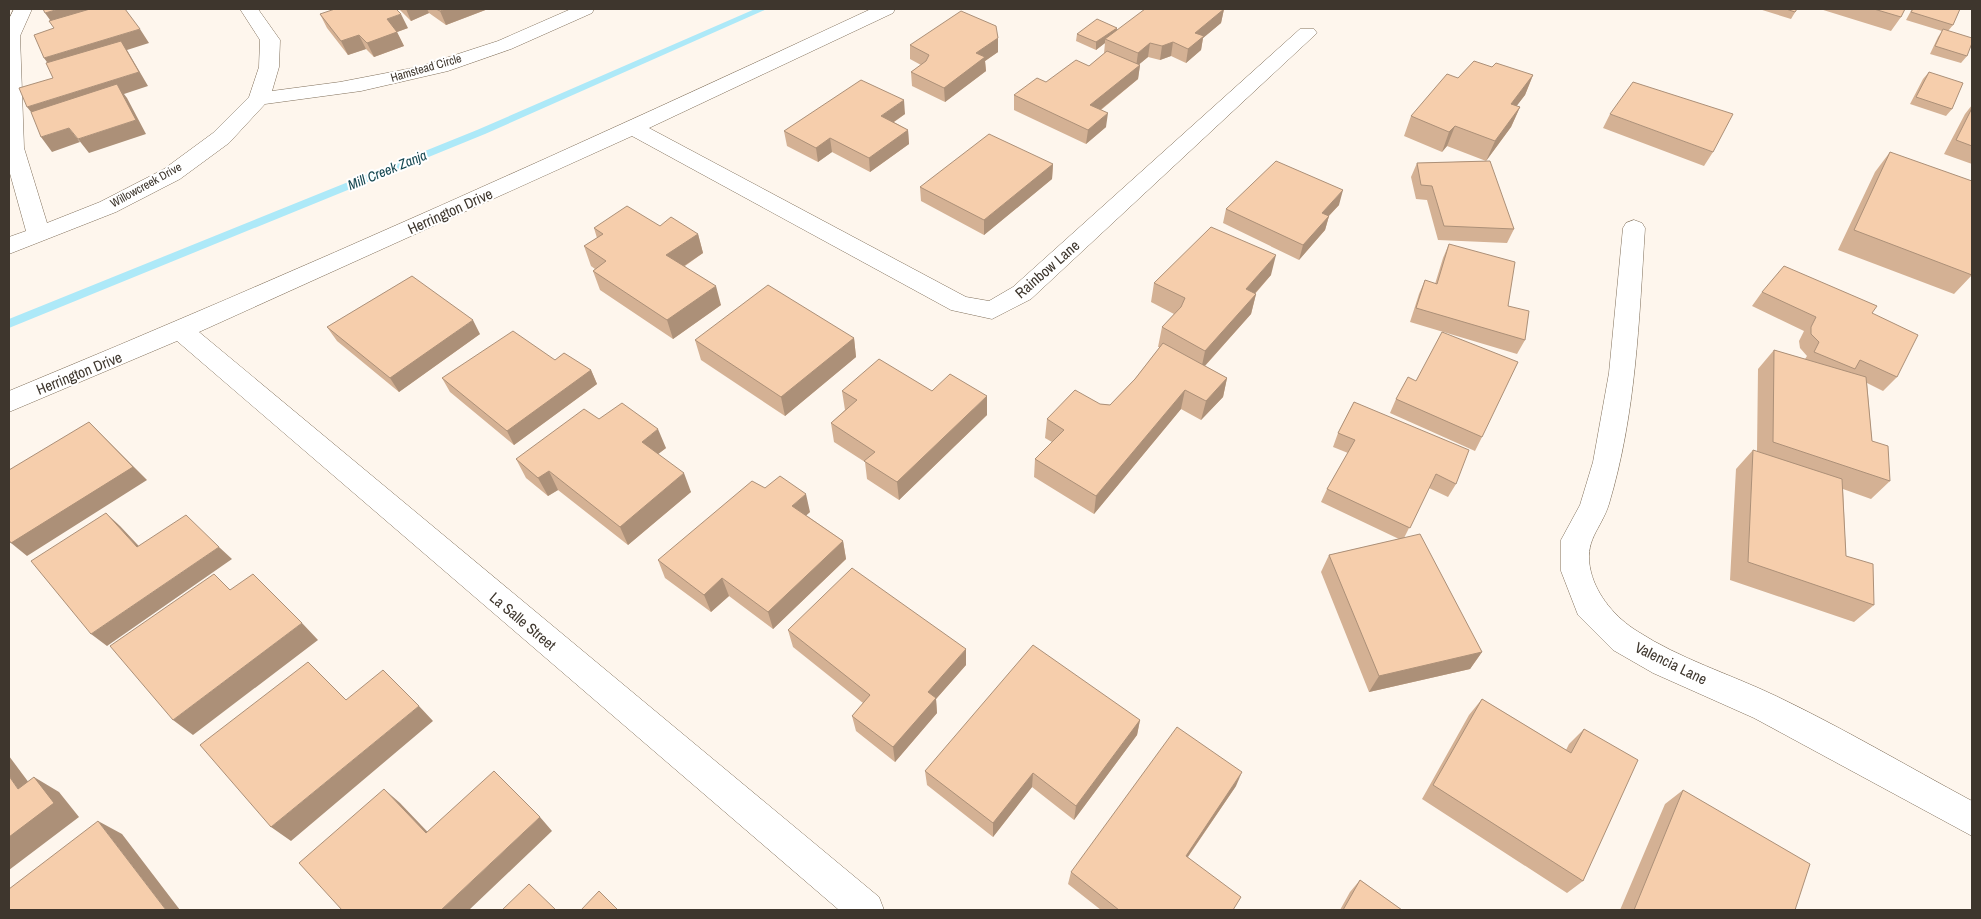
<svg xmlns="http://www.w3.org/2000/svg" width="1981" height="919" font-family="'Archivo Narrow',sans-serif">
<rect width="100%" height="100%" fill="#fef6ed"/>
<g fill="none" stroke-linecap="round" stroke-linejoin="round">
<!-- stream -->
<path fill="#ade9f8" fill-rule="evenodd" d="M755,9H767L485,134L9,328V319L477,130Z"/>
<!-- street casing -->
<g stroke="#81705b" stroke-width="1">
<path id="street" d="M14,9H32L20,36L24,148L47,223L100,202L164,169L213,133L249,97L259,67L260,40L240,9H258L280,40L279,67L272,91L340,82L418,67L498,41L571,9H594L592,13L511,49L448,71L361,91L265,104L229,143L180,179L116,212L9,254V237L26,231L9,170V19Z
M871,9H895L893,13L649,128L966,297L989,301L1013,287L1300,29H1314L1317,33L1031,299L992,319L951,310L632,136L199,332L879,897L884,910H839L177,341L9,412V391C300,271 586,142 871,9Z
M1634,220L1642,223L1645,228C1639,321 1636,414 1609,504C1601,530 1583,540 1591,572C1597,596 1616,618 1637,631C1680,659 1730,674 1776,696C1843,728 1907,766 1972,801V836L1754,718L1653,673L1613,650L1578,615L1561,571V540L1580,505L1593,462L1609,373L1623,228L1626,223Z"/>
</g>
<!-- street -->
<use href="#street" fill="#fff" fill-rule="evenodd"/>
</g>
<!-- wall -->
<path fill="#d4b194" d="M399,9H488L446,25L429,13L411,21Z
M1224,9L1221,23L1203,38L1201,50L1186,63L1171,56L1160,60L1148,57L1138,65H1140L1138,79L1101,110L1106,127L1086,144L1014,110V95L1089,66L1105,53H1104L1105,43L1096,50L1076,41L1077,34L1117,28V30Z
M1759,9H1797L1791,19Z
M1820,9H1905L1901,17L1891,31Z
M1912,9H1960L1953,25L1948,31L1967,56L1961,63L1930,54L1938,37L1942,31L1906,20Z
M320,14L408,28L397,32L404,46L374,57L366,49L348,55L327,28Z
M998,38V52L985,61L986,71L945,102L912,86L911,72L921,65L910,59V45Z
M1492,67L1533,75L1525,95L1516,106L1520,107L1511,127L1486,161L1514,229L1507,243L1438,240L1427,200L1416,199L1411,177L1417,163L1486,161L1447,146L1442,152L1404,136L1411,116L1458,78Z
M1929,72L1952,109L1946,116L1910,104L1923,79Z
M1972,105V164L1944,154L1965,114Z
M905,114L894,122L908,130L909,144L870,172L832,152L818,162L787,146L784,131Z
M1610,114L1713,152L1704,166L1603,128Z
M1890,152L1972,275L1954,294L1838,250L1875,172Z
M1053,164L1052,179L984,235L921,201L920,187Z
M1339,205L1329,216L1325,230L1299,260L1223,223L1226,209Z
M660,226L698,234L703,253L685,266L721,305L673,339L600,290L593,271L595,269L591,266L584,246L597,238L594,228Z
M1449,244L1508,306L1525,340L1517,354L1410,322L1419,294L1425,280L1435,284L1443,258Z
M1271,275L1255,294H1256L1251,314L1205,366L1227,378L1223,397L1201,420L1181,409L1094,514L1034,477L1035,459L1052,442L1045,438L1047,419L1100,404L1110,405L1135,379L1160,347H1158L1162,327L1174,314L1151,302L1154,283Z
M1762,292L1872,313L1897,377L1883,391L1867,383L1872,441L1890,481L1871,499L1843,489L1846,556L1874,605L1854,622L1730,580L1736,469L1753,450L1757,452L1758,369L1774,350L1805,359L1807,356L1800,348L1799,341L1804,331L1752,306Z
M327,327L480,334L399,392L337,341Z
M854,338L856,357L785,416L701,360L695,340Z
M555,360L591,370L597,384L514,445L450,392L442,378Z
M1416,381L1482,437L1475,451L1390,413L1396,399Z
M842,391H932L987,415L899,500L867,479L865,462L834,442L831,423L845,410Z
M1354,402L1456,484L1448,497L1429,488L1404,538L1482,652L1470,669L1369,692L1321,572L1329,555L1399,539L1321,502L1327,489L1348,453L1333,447L1338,433Z
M599,419L666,448L658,454L691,492L628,545L558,490L548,496L526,478L516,459Z
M810,512L806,515L843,541L846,559L773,629L729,596L711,612L665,578L658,560Z
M788,630L966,665L936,699L937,713L895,762L856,731L852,716L863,703L793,647Z
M1482,699L1566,750L1569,744L1584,729L1583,881L1567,893L1422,799L1469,715Z
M1140,720L1137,735L1074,820L1032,787L993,837L927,785L925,771Z
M1236,786L1188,857L1234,910H1101L1068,884L1071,872Z
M1683,790L1795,910H1620L1665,804Z
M1360,880L1402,910H1340L1350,892Z"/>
<!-- shaded-wall -->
<path fill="#ac9078" d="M59,9H116L55,27L45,13Z
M406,9H427L429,13L411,21Z
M447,9H488L446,25L440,11Z
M1224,9L1221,23L1203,38L1201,50L1186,63L1188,49L1195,33Z
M401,14L408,28L397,32L404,46L374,57L367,43L387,19Z
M1117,28L1116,35L1105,39V43L1096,50V42Z
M140,29L149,43L127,50L148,86L124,94L127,98L146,134L89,153L78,139L136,120L38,121L27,107L139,72H54L44,58Z
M359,35L366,49L348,55L341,41Z
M998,38V52L985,61L986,71L945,102L944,88L976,53Z
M1173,42L1171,56L1160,60L1162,46Z
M1150,43L1148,57L1136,67L1138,53Z
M1140,65L1138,79L1089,119L1090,105Z
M1533,75L1525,95L1503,124L1511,104Z
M904,100L905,114L882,130L881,116Z
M1520,107L1511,127L1486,161L1495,141Z
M1108,113L1106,127L1086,144L1088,130Z
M1455,126L1447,146L1442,152L1449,132Z
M69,128L80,142L52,152L41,137Z
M908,130L909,144L870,172L869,158Z
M830,138L832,152L818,162L816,148Z
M1053,164L1052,179L984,235V220Z
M1343,190L1339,205L1318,227L1322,213Z
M1329,216L1325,230L1299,260L1303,245Z
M698,234L703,253L672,274L666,255Z
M1276,255L1271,275L1241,309L1246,289Z
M716,286L721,305L673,339L667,320Z
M1256,294L1251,314L1201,370L1205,351Z
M473,320L480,334L399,392L390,378Z
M854,338L856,357L785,416L781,397Z
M591,370L597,384L514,445L507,431Z
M1227,378L1223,397L1201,420L1206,401Z
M1185,390L1181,409L1094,514L1096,496Z
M987,396V415L899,500L897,482Z
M89,422L147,480L27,556L11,543Z
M658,429L666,448L649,461L642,442Z
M549,471L558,490L548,496L538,478Z
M684,473L691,492L628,545L620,527Z
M806,494L810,512L797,524L792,506Z
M106,513L120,526L151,559L137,547Z
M843,541L846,559L773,629L768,612Z
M219,547L232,559L107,646L91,634Z
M722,578L729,596L711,612L704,595Z
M302,623L318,640L193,735L173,720Z
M966,649V665L936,699L937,713L895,762L893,747L928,692Z
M1482,652L1470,669L1369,692L1379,676Z
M419,706L433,721L291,841L271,827Z
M1140,720L1137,735L1074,820L1076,806Z
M9,756L44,803L18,789L9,776Z
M1242,772L1236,786L1180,868L1186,856Z
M1033,773L1032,787L993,837V823Z
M34,777L59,792L79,817L9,870V837Z
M384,789L400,803L441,846L426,833Z
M540,817L552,831L469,910H441Z
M98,821L122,834L180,910H166Z"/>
<!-- building -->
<path fill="#f6ceac" stroke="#ac9078" d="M43,9H59L45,13Z
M90,9H125L140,29L44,58L34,35L54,28L49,21Z
M335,9H396L401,14L387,19L397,32L367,43L359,35L341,41L320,14Z
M436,9H447L440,11Z
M1145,9H1224L1195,33L1204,36L1188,49L1173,42L1162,46L1150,43L1138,53L1105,39Z
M1786,9H1797L1795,12Z
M1874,9H1905L1901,17Z
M1913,9H1960L1953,25L1911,12Z
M961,11L996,26L998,38L976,53L985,57L944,88L911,72L926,61L929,55L910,45Z
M1097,19L1117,28L1096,42L1077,34Z
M1943,29L1972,38V43L1967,56L1935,46Z
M121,41L139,72L27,107L19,88L53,78L46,63Z
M1107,51L1140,65L1090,105L1108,113L1088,130L1014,95L1037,78L1046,82L1076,60L1089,66Z
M1474,61L1492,67L1496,63L1533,75L1511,104L1520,107L1495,141L1455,126L1449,132L1411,116L1447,74L1458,78Z
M1929,72L1963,83L1952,109L1916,97Z
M861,80L904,100L881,116L908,130L869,158L830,138L816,148L784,131Z
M1633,82L1733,114L1713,152L1610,114Z
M117,84L136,120L78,139L69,128L41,137L31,112Z
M1972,108V146L1956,140Z
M989,134L1053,164L984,220L920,187Z
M1890,152L1972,181V275L1854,230Z
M1276,161L1343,190L1322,213L1329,216L1303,245L1226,209Z
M1490,161L1514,229L1444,226L1432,186L1421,185L1417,163Z
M627,206L660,226L671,217L698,234L666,255L716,286L667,320L593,271L606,261L584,246L603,234L594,228Z
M1211,227L1276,255L1246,289L1256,294L1205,351L1162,327L1181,307L1185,298L1154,283Z
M1449,244L1515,262L1508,306L1529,311L1525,340L1416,308L1425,280L1437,284Z
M1784,266L1877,306L1872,313L1918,335L1897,377L1860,360L1855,369L1814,352L1819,342L1811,334V327L1816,317L1762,292Z
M412,276L473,320L390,378L327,327Z
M768,285L854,338L781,397L695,340Z
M513,331L555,360L564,353L591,370L507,431L442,378Z
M1442,332L1518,362L1482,437L1396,399L1408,377L1416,381Z
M1163,343L1227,378L1206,401L1185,390L1096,496L1035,459L1064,430L1047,419L1075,390L1100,404L1110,405L1135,379Z
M1774,350L1866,377L1872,441L1888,446L1890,481L1773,442Z
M879,359L932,391L950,374L987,396L897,482L864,461L875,452L831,423L857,400L842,391Z
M1354,402L1469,450L1456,484L1436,474L1410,528L1327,489L1355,440L1338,433Z
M622,403L658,429L642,442L684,473L620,527L549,471L538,478L516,459L584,409L599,419Z
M89,422L133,467L11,543L9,540V470Z
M1753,450L1842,479L1846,556L1873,564L1874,605L1748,562Z
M780,476L806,494L792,506L843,541L768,612L722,578L704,595L658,560L752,481L765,488Z
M106,513L137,547L186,515L219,547L91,634L31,561Z
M1420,534L1482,652L1379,676L1329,555Z
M852,568L966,649L928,692L936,698L893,747L852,716L870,695L788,630Z
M214,574L230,590L253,574L302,623L173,720L110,646Z
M1033,645L1140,720L1076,806L1033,773L993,823L925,771Z
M308,662L346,700L383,670L419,706L271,827L200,745Z
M1482,699L1571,753L1584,729L1638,760L1583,881L1433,785Z
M1177,727L1242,772L1186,856L1241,897L1233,910H1119L1071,872Z
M494,771L540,817L441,910H342L299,863L384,789L426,833Z
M9,776L18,789L34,777L54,803L9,837Z
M1683,790L1810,864L1795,910H1634Z
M98,821L166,910H9V889Z
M1360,880L1402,910H1343Z
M529,884L556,910H502Z
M599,891L618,910H581Z"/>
<g text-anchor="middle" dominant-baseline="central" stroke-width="4" stroke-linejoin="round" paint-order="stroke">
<!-- far-street labels -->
<g font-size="12" fill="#3e362d" stroke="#fff">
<text transform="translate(426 68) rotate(-16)">Hamstead Circle</text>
<text transform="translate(146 185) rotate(-29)">Willowcreek Drive</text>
</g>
<!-- far-water labels -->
<g font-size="14" font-style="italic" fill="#154751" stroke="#fff">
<text transform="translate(387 170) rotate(-22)">Mill Creek Zanja</text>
</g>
<!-- street labels -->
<g font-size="15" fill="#3e362d" stroke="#fff">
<text transform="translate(450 211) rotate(-24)">Herrington Drive</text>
<text transform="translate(1047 269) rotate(-41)">Rainbow Lane</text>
<text transform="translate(79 373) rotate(-22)">Herrington Drive</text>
<text transform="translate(523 621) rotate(40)">La Salle Street</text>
<text transform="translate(1671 663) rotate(26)">Valencia Lane</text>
</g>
</g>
<!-- border -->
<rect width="1981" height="919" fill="none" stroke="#3e362d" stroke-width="20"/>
</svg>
